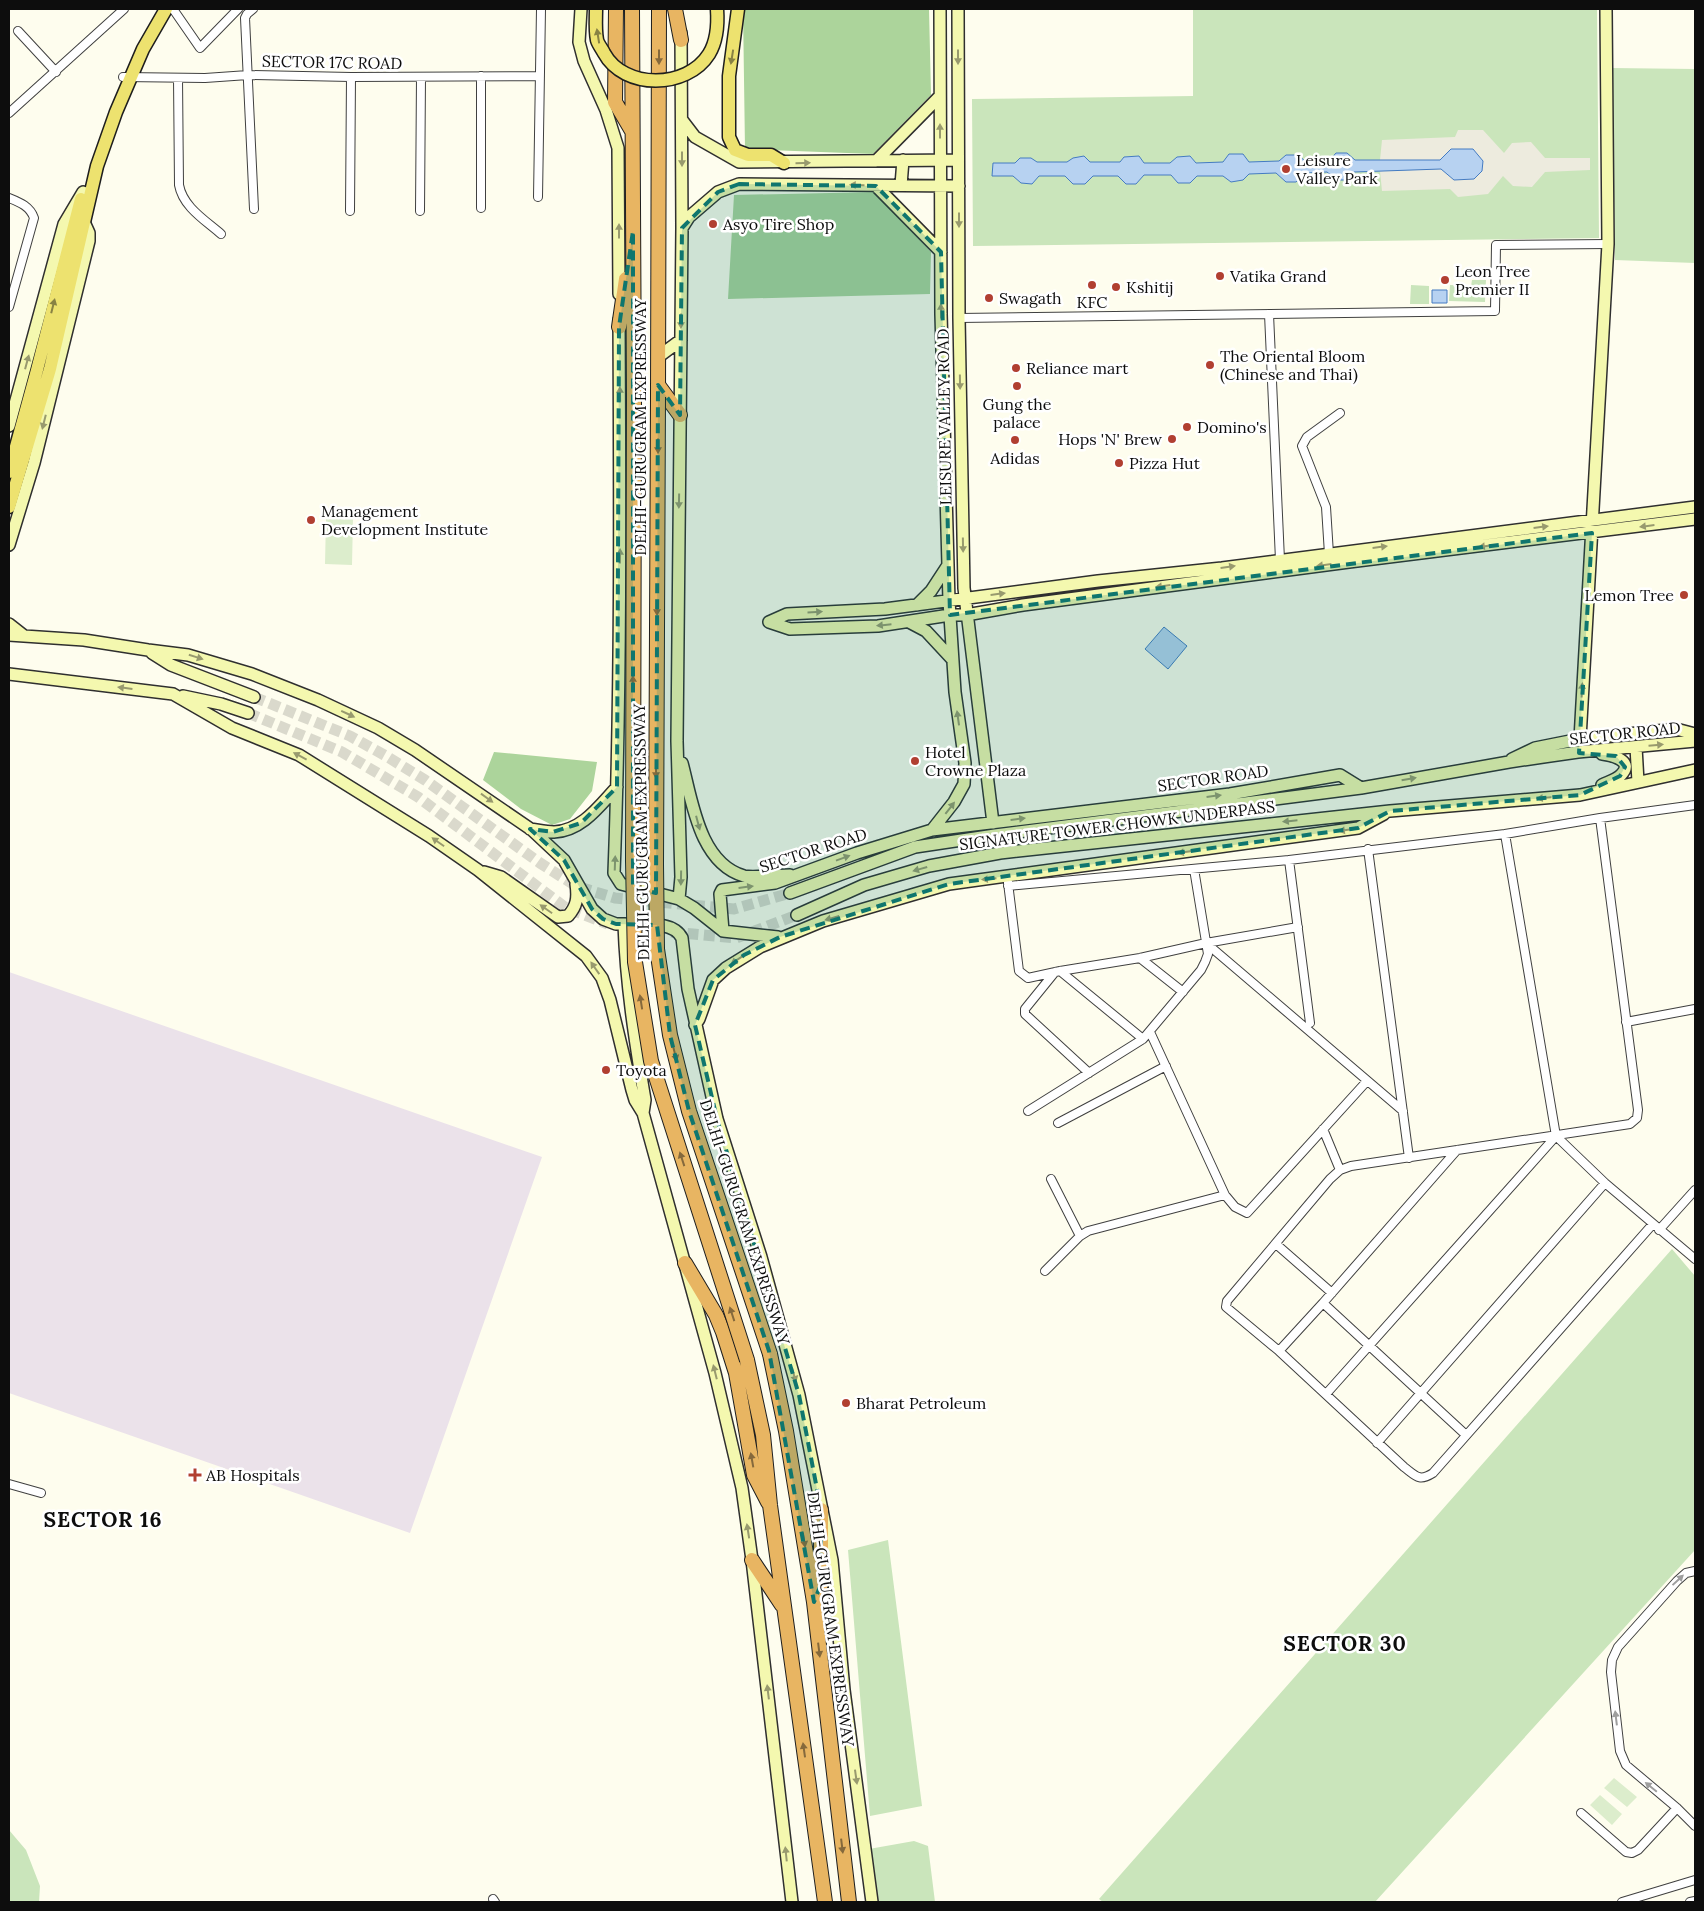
<svg xmlns="http://www.w3.org/2000/svg" width="1704" height="1911" font-family="Lora,serif">
<rect width="100%" height="100%" fill="#fefdee"/>
<!-- industrial -->
<path fill="#ebe2ea" d="M9,972L542,1157L410,1533L9,1393Z"/>
<!-- green -->
<path fill="#cae5bb" d="M1193,9H1597L1599,238L973,246L972,99L1193,96Z
M1612,68L1695,69V263L1615,260Z
M1472,280H1486L1485,302L1449,301L1450,285L1471,286Z
M1411,285L1429,286V304H1410Z
M1672,1249L1695,1276V1550L1375,1902H1103L1099,1899Z
M888,1540L922,1806L870,1816L848,1550Z
M9,1830L26,1850L40,1886L39,1902H9Z
M914,1841L928,1846L935,1902H877L869,1849Z"/>
<!-- forest -->
<path fill="#acd49b" d="M743,9H929L931,95L873,154L745,149Z
M875,192L931,252L930,294L728,299L734,195Z
M494,752L597,762L592,791L570,819L552,825L521,809L483,780Z"/>
<!-- pitch -->
<path fill="#dcedcc" d="M326,518H353L352,565L325,564Z
M1614,1778L1637,1797L1627,1807L1604,1788Z
M1600,1795L1622,1814L1612,1825L1590,1805Z"/>
<!-- plaza -->
<path fill="#edebde" d="M1458,130H1483L1504,153L1512,143L1531,142L1545,158H1590V170L1545,172L1532,187L1513,186L1503,176L1488,194L1458,197L1450,189L1382,191L1380,171L1441,169L1455,180L1440,160H1380L1382,140L1455,137Z"/>
<!-- water -->
<path fill="#b7d2f1" stroke="#447bc2" d="M1451,149H1473L1483,161L1482,171L1474,179L1454,180L1441,169L1354,172L1347,180H1337L1327,172L1306,173L1296,182H1286L1276,173L1249,174L1243,180L1231,182L1223,176H1197L1190,183H1178L1171,175H1144L1136,184H1126L1118,176H1093L1085,184H1073L1065,176H1039L1032,184L1021,183L1013,176H992L993,163H1015L1020,158H1031L1037,162H1067L1073,158L1084,156L1090,162H1120L1124,157L1139,156L1144,163H1170L1177,157L1190,156L1196,163L1223,162L1229,154H1243L1249,162L1279,161L1286,155H1298L1305,161H1329L1336,153H1347L1355,160H1440Z
M1432,290H1447V303H1432Z
M1164,627L1187,646L1168,669L1145,649Z"/>
<g fill="none" stroke-linecap="round" stroke-linejoin="round">
<!-- secondary-tunnel -->
<path stroke="#dad9cc" stroke-width="11" stroke-dasharray="11 5.5" stroke-linecap="butt" d="M254,697L350,736L386,756L425,780L540,863L576,886L615,898L734,909L790,893
M248,713L342,752L418,797L566,908L608,924
M671,932L736,938L797,915"/>
<!-- street casing -->
<g stroke="#404040" stroke-width="10">
<path id="street" d="M173,9L200,48L238,9
M253,9L247,14L245,18L254,209
M18,31L56,72
M481,76V208
M123,77L205,78L248,75L351,77L540,76
M178,78L179,185C183,207 205,220 221,234
M9,113L124,9
M538,197L541,9
M9,198C19,202 30,206 34,218L9,307
M350,211L351,77
M420,211L421,77
M1269,314L1280,560
M959,318L1495,311L1496,245L1608,244
M1329,554L1326,507L1302,446L1307,437L1340,413
M1600,818L1638,1110L1637,1118L1630,1124L1351,1166L1340,1170L1330,1179L1227,1301L1226,1307L1279,1351L1404,1467C1416,1476 1419,1482 1433,1473L1652,1225
M1505,834L1556,1136L1605,1183L1695,1259
M1368,849L1409,1158
M1289,860L1310,1023
M1008,883L1019,971L1028,978L1060,971L1140,958L1206,943L1298,927
M1008,886L1289,860L1505,834L1600,818L1695,805
M1206,943L1403,1111
M1140,958L1183,992
M1060,971L1143,1039
M1055,972L1025,1009V1014L1089,1073
M1626,1022L1695,1009
M1150,1032L1225,1195L1235,1207L1247,1213L1367,1081
M1028,1111L1143,1039L1201,970L1205,962L1208,954L1194,869
M1058,1123L1166,1066
M1323,1129L1340,1170
M1051,1179L1080,1236
M1659,1230L1695,1190
M1276,1244L1332,1293
M1045,1271L1080,1236L1088,1231L1225,1195
M1323,1303L1466,1435
M1279,1351L1323,1303L1457,1150
M1326,1394L1556,1136
M1377,1443L1605,1183
M9,1484L41,1493
M1695,1571L1686,1573L1677,1581L1618,1647L1612,1660L1611,1672L1620,1751L1626,1765L1677,1808L1695,1826
M1581,1813L1626,1852L1632,1853L1638,1850L1677,1808
M493,1899L495,1902
M1622,1902L1695,1880
M1690,1902L1695,1901"/>
</g>
<!-- secondary casing -->
<g stroke="#2f2f2f" stroke-width="14">
<path id="secondary" d="M581,9L579,42L584,61L606,110L618,148L619,294
M958,9L959,318L964,588L993,823
M682,120L695,137L739,162L958,160
M876,161L940,96
M901,185L903,160
M876,186L941,252
M682,228L689,217L718,192L739,184L959,186
M619,320C620,504 621,689 614,873L621,884L679,899L694,908L723,931
M658,357L681,340
M9,426L64,224L83,192
M9,545L34,463L89,241V233L84,222
M917,605L931,591L948,565
M769,622L787,614L885,609L1098,581L1222,568L1695,507
M769,622L790,629L878,626L950,615H966L1023,605L1349,562L1695,519
M909,622L926,631L952,659
M9,624L23,635
M9,635L84,640L148,650L188,655L252,674L318,700L378,728L415,750L532,830L564,860L592,909L603,919L616,924H624
M152,653L171,665L254,697
M9,674L173,694L232,728L299,755L429,836L478,870L586,956L602,978L610,1000L632,1090L635,1100L643,1113L715,1373L742,1488L752,1560L792,1902
M183,696L221,704L248,713
M1580,739L1608,244L1606,9
M1636,747L1638,782
M1602,754C1612,755 1635,761 1621,775C1616,780 1608,782 1602,785
M1512,759L1535,748L1580,739L1676,729L1695,734
M682,763C692,800 699,863 744,876C753,878 779,875 790,875
M530,829C538,830 546,832 554,832C582,831 600,805 617,787
M932,830L954,802L964,784L965,763L955,692L949,601L941,314L940,9
M484,872L501,877L558,917L568,916C577,906 578,898 576,884
M790,893L915,847L995,835L1361,788L1509,762L1578,752L1695,741
M679,899L681,877L677,741L682,228L681,33
M797,915L864,885L929,866L1000,853L1390,811L1580,795L1695,770
M723,931L720,894L722,890L775,883L857,853L932,830L1230,794L1340,775L1361,788
M723,931L778,937
M695,1025L699,1019L713,980L726,968L760,947L823,921L949,884L1358,828L1384,814
M643,1113L645,1100C635,1041 626,983 624,924C642,925 673,920 682,938L688,989L717,1119L761,1257L799,1395L832,1560L844,1690L872,1902"/>
</g>
<!-- primary casing -->
<g stroke="#1e1e1e" stroke-width="15">
<path id="primary" d="M738,9L729,76V137L735,150L748,155H771L784,163
M9,472L37,370L81,199
M9,507L50,369L97,166L116,112L143,49L166,9"/>
</g>
<!-- highway casing -->
<g stroke="#1e1e1e" stroke-width="16">
<path id="highway" d="M616,9L615,102L632,131
M632,9L634,397
M675,9L681,40
M619,327L626,279
M658,385L680,415
M658,397L659,9
M685,1263L716,1315L723,1332L736,1373L754,1475L768,1502
M770,1354L786,1431L814,1602L849,1902
M747,1360L763,1435L770,1505L825,1902
M752,1560L782,1605
M814,1600L821,1584V1510"/>
</g>
<!-- street -->
<use href="#street" stroke="#fff" stroke-width="8"/>
<!-- secondary -->
<use href="#secondary" stroke="#f4f8af" stroke-width="11"/>
<!-- primary -->
<use href="#primary" stroke="#ede26f" stroke-width="12"/>
<!-- highway -->
<use href="#highway" stroke="#e8b562" stroke-width="14"/>
<!-- primary-bridge casing -->
<g stroke="#1e1e1e" stroke-width="15" stroke-linecap="butt">
<path id="primary-bridge" d="M596,9C596,18 595,30 597,40C598,44 602,49 604,53C624,90 687,89 709,54C717,41 718,23 717,9"/>
</g>
<!-- highway-bridge casing -->
<g stroke="#1e1e1e" stroke-width="16" stroke-linecap="butt">
<path id="highway-bridge" d="M634,397L633,861L635,962L651,1061L747,1360
M658,397L656,864L657,949L670,1035L689,1111L770,1354"/>
</g>
<!-- primary-bridge -->
<use href="#primary-bridge" stroke="#ede26f" stroke-width="12"/>
<!-- highway-bridge -->
<use href="#highway-bridge" stroke="#e8b562" stroke-width="14"/>
</g>
<!-- one-way arrows -->
<defs><path id="oneway-solid" d="M-6-.8H1V-3.2L6.5 0L1 3.2V.8H-6Z" transform="scale(1.25)"/></defs>
<g fill="#888243">
<use href="#oneway-solid" transform="translate(598 36) rotate(-99)"/>
<use href="#oneway-solid" transform="translate(732 57) rotate(99)"/>
<use href="#oneway-solid" transform="translate(53 306) rotate(-76)"/>
</g>
<g fill="#85693c">
<use href="#oneway-solid" transform="translate(659 57) rotate(90)"/>
<use href="#oneway-solid" transform="translate(658 446) rotate(90)"/>
<use href="#oneway-solid" transform="translate(657 608) rotate(90)"/>
<use href="#oneway-solid" transform="translate(633 683) rotate(-90)"/>
<use href="#oneway-solid" transform="translate(656 771) rotate(90)"/>
<use href="#oneway-solid" transform="translate(641 1002) rotate(-99)"/>
<use href="#oneway-solid" transform="translate(675 1054) rotate(76)"/>
<use href="#oneway-solid" transform="translate(682 1159) rotate(-108)"/>
<use href="#oneway-solid" transform="translate(732 1314) rotate(-108)"/>
<use href="#oneway-solid" transform="translate(752 1460) rotate(-100)"/>
<use href="#oneway-solid" transform="translate(804 1540) rotate(81)"/>
<use href="#oneway-solid" transform="translate(819 1650) rotate(83)"/>
<use href="#oneway-solid" transform="translate(804 1750) rotate(-98)"/>
<use href="#oneway-solid" transform="translate(842 1846) rotate(83)"/>
</g>
<g fill="#989a6e">
<use href="#oneway-solid" transform="translate(958 57) rotate(90)"/>
<use href="#oneway-solid" transform="translate(940 131) rotate(-90)"/>
<use href="#oneway-solid" transform="translate(682 159) rotate(90)"/>
<use href="#oneway-solid" transform="translate(803 163) rotate(-1)"/>
<use href="#oneway-solid" transform="translate(857 185) rotate(-179)"/>
<use href="#oneway-solid" transform="translate(959 220) rotate(90)"/>
<use href="#oneway-solid" transform="translate(619 231) rotate(-90)"/>
<use href="#oneway-solid" transform="translate(941 311) rotate(-91)"/>
<use href="#oneway-solid" transform="translate(681 321) rotate(91)"/>
<use href="#oneway-solid" transform="translate(27 362) rotate(-75)"/>
<use href="#oneway-solid" transform="translate(960 382) rotate(89)"/>
<use href="#oneway-solid" transform="translate(620 394) rotate(-91)"/>
<use href="#oneway-solid" transform="translate(44 422) rotate(104)"/>
<use href="#oneway-solid" transform="translate(679 501) rotate(91)"/>
<use href="#oneway-solid" transform="translate(1647 526) rotate(173)"/>
<use href="#oneway-solid" transform="translate(1541 527) rotate(-7)"/>
<use href="#oneway-solid" transform="translate(963 545) rotate(89)"/>
<use href="#oneway-solid" transform="translate(1486 546) rotate(173)"/>
<use href="#oneway-solid" transform="translate(1380 547) rotate(-7)"/>
<use href="#oneway-solid" transform="translate(620 556) rotate(-89)"/>
<use href="#oneway-solid" transform="translate(1324 565) rotate(173)"/>
<use href="#oneway-solid" transform="translate(1228 567) rotate(-8)"/>
<use href="#oneway-solid" transform="translate(1163 586) rotate(173)"/>
<use href="#oneway-solid" transform="translate(998 594) rotate(-7)"/>
<use href="#oneway-solid" transform="translate(815 612) rotate(-3)"/>
<use href="#oneway-solid" transform="translate(884 625) rotate(174)"/>
<use href="#oneway-solid" transform="translate(196 657) rotate(17)"/>
<use href="#oneway-solid" transform="translate(125 688) rotate(-173)"/>
<use href="#oneway-solid" transform="translate(1582 690) rotate(-87)"/>
<use href="#oneway-solid" transform="translate(348 714) rotate(25)"/>
<use href="#oneway-solid" transform="translate(958 718) rotate(-98)"/>
<use href="#oneway-solid" transform="translate(1656 745) rotate(-5)"/>
<use href="#oneway-solid" transform="translate(300 756) rotate(-152)"/>
<use href="#oneway-solid" transform="translate(1409 779) rotate(-10)"/>
<use href="#oneway-solid" transform="translate(1214 796) rotate(-7)"/>
<use href="#oneway-solid" transform="translate(487 798) rotate(36)"/>
<use href="#oneway-solid" transform="translate(1544 798) rotate(175)"/>
<use href="#oneway-solid" transform="translate(950 808) rotate(-52)"/>
<use href="#oneway-solid" transform="translate(1018 819) rotate(-7)"/>
<use href="#oneway-solid" transform="translate(1290 821) rotate(174)"/>
<use href="#oneway-solid" transform="translate(698 823) rotate(75)"/>
<use href="#oneway-solid" transform="translate(1346 830) rotate(172)"/>
<use href="#oneway-solid" transform="translate(438 842) rotate(-145)"/>
<use href="#oneway-solid" transform="translate(1185 852) rotate(172)"/>
<use href="#oneway-solid" transform="translate(843 858) rotate(-20)"/>
<use href="#oneway-solid" transform="translate(615 863) rotate(-88)"/>
<use href="#oneway-solid" transform="translate(920 869) rotate(164)"/>
<use href="#oneway-solid" transform="translate(681 878) rotate(91)"/>
<use href="#oneway-solid" transform="translate(989 879) rotate(174)"/>
<use href="#oneway-solid" transform="translate(746 887) rotate(-7)"/>
<use href="#oneway-solid" transform="translate(546 909) rotate(-145)"/>
<use href="#oneway-solid" transform="translate(832 918) rotate(164)"/>
<use href="#oneway-solid" transform="translate(737 960) rotate(146)"/>
<use href="#oneway-solid" transform="translate(595 968) rotate(-125)"/>
<use href="#oneway-solid" transform="translate(715 1372) rotate(-104)"/>
<use href="#oneway-solid" transform="translate(794 1375) rotate(74)"/>
<use href="#oneway-solid" transform="translate(748 1531) rotate(-99)"/>
<use href="#oneway-solid" transform="translate(768 1692) rotate(-97)"/>
<use href="#oneway-solid" transform="translate(856 1777) rotate(82)"/>
<use href="#oneway-solid" transform="translate(786 1854) rotate(-96)"/>
</g>
<g fill="#9e9e9e">
<use href="#oneway-solid" transform="translate(1678 1580) rotate(-43)"/>
<use href="#oneway-solid" transform="translate(1616 1718) rotate(-97)"/>
<use href="#oneway-solid" transform="translate(1651 1787) rotate(-141)"/>
</g>
<!-- marked area -->
<path fill="#0f766e" fill-opacity="0.2" stroke="#0f766e" stroke-width="4" stroke-dasharray="10 6" stroke-linejoin="round" d="M739,184L876,186L941,252L950,615L1592,533L1579,753L1616,756L1625,767L1620,776L1580,795L1390,811L1358,828L949,884L780,937L744,955L713,980L695,1025L717,1119L799,1395L821,1510V1584L814,1602L769,1351L689,1111L670,1035L657,925L616,924L603,919L592,909L564,860L530,829L553,832L581,823L617,787L619,327L633,231V887L656,893L658,385L680,415L682,228L718,192Z"/>
<!-- markers -->
<g fill="#b13f31" stroke="#fff" stroke-width="2">
<circle cx="1286" cy="169" r="5"/>
<circle cx="713" cy="224" r="5"/>
<circle cx="1220" cy="276" r="5"/>
<circle cx="1445" cy="280" r="5"/>
<circle cx="1092" cy="285" r="5"/>
<circle cx="1116" cy="287" r="5"/>
<circle cx="989" cy="298" r="5"/>
<circle cx="1210" cy="365" r="5"/>
<circle cx="1016" cy="368" r="5"/>
<circle cx="1017" cy="386" r="5"/>
<circle cx="1187" cy="427" r="5"/>
<circle cx="1172" cy="439" r="5"/>
<circle cx="1015" cy="440" r="5"/>
<circle cx="1119" cy="463" r="5"/>
<circle cx="311" cy="520" r="5"/>
<circle cx="1684" cy="595" r="5"/>
<circle cx="915" cy="761" r="5"/>
<circle cx="606" cy="1070" r="5"/>
<circle cx="846" cy="1403" r="5"/>
<path d="M192.5 1467.5h5v5h5v5h-5v5h-5v-5h-5v-5h5z"/>
</g>
<g text-anchor="middle" dominant-baseline="central" stroke-width="5" stroke-linejoin="round" paint-order="stroke">
<!-- street labels -->
<g font-size="16" fill="#0d0d0d" stroke="#fff">
<text transform="translate(332 62) rotate(1)">SECTOR 17C ROAD</text>
<text transform="translate(944 417) rotate(-91)">LEISURE VALLEY ROAD</text>
<text transform="translate(640 427) rotate(-90)">DELHI-GURUGRAM EXPRESSWAY</text>
<text transform="translate(1625 733) rotate(-6)">SECTOR ROAD</text>
<text transform="translate(1213 778) rotate(-8)">SECTOR ROAD</text>
<text transform="translate(1117 825) rotate(-7)">SIGNATURE TOWER CHOWK UNDERPASS</text>
<text transform="translate(641 832) rotate(-91)">DELHI-GURUGRAM EXPRESSWAY</text>
<text transform="translate(813 850) rotate(-18)">SECTOR ROAD</text>
<text transform="translate(745 1222) rotate(72)">DELHI-GURUGRAM EXPRESSWAY</text>
<text transform="translate(831 1619) rotate(82)">DELHI-GURUGRAM EXPRESSWAY</text>
</g>
<!-- poi labels -->
<g font-size="16" fill="#0d0d0d" stroke="#fff" text-anchor="start">
<text x="1296" y="160">Leisure<tspan x="1296" dy="18">Valley Park</tspan></text>
<text x="723" y="224">Asyo Tire Shop</text>
<text x="1455" y="271">Leon Tree<tspan x="1455" dy="18">Premier II</tspan></text>
<text x="1230" y="276">Vatika Grand</text>
<text x="1126" y="287">Kshitij</text>
<text x="999" y="298">Swagath</text>
<text x="1092" y="302" text-anchor="middle">KFC</text>
<text x="1220" y="356">The Oriental Bloom<tspan x="1220" dy="18">(Chinese and Thai)</tspan></text>
<text x="1026" y="368">Reliance mart</text>
<text x="1017" y="404" text-anchor="middle">Gung the<tspan x="1017" dy="18">palace</tspan></text>
<text x="1197" y="427">Domino's</text>
<text x="1162" y="439" text-anchor="end">Hops 'N' Brew</text>
<text x="1015" y="458" text-anchor="middle">Adidas</text>
<text x="1129" y="463">Pizza Hut</text>
<text x="321" y="511">Management<tspan x="321" dy="18">Development Institute</tspan></text>
<text x="1674" y="595" text-anchor="end">Lemon Tree</text>
<text x="925" y="752">Hotel<tspan x="925" dy="18">Crowne Plaza</tspan></text>
<text x="616" y="1070">Toyota</text>
<text x="856" y="1403">Bharat Petroleum</text>
<text x="206" y="1475">AB Hospitals</text>
</g>
<!-- district labels -->
<g font-size="21" font-weight="bold" letter-spacing="1" fill="#0d0d0d" stroke="#fff">
<text x="103" y="1519">SECTOR 16</text>
<text x="1345" y="1643">SECTOR 30</text>
</g>
</g>
<!-- border -->
<rect width="1704" height="1911" fill="none" stroke="#0d0d0d" stroke-width="20"/>
</svg>
